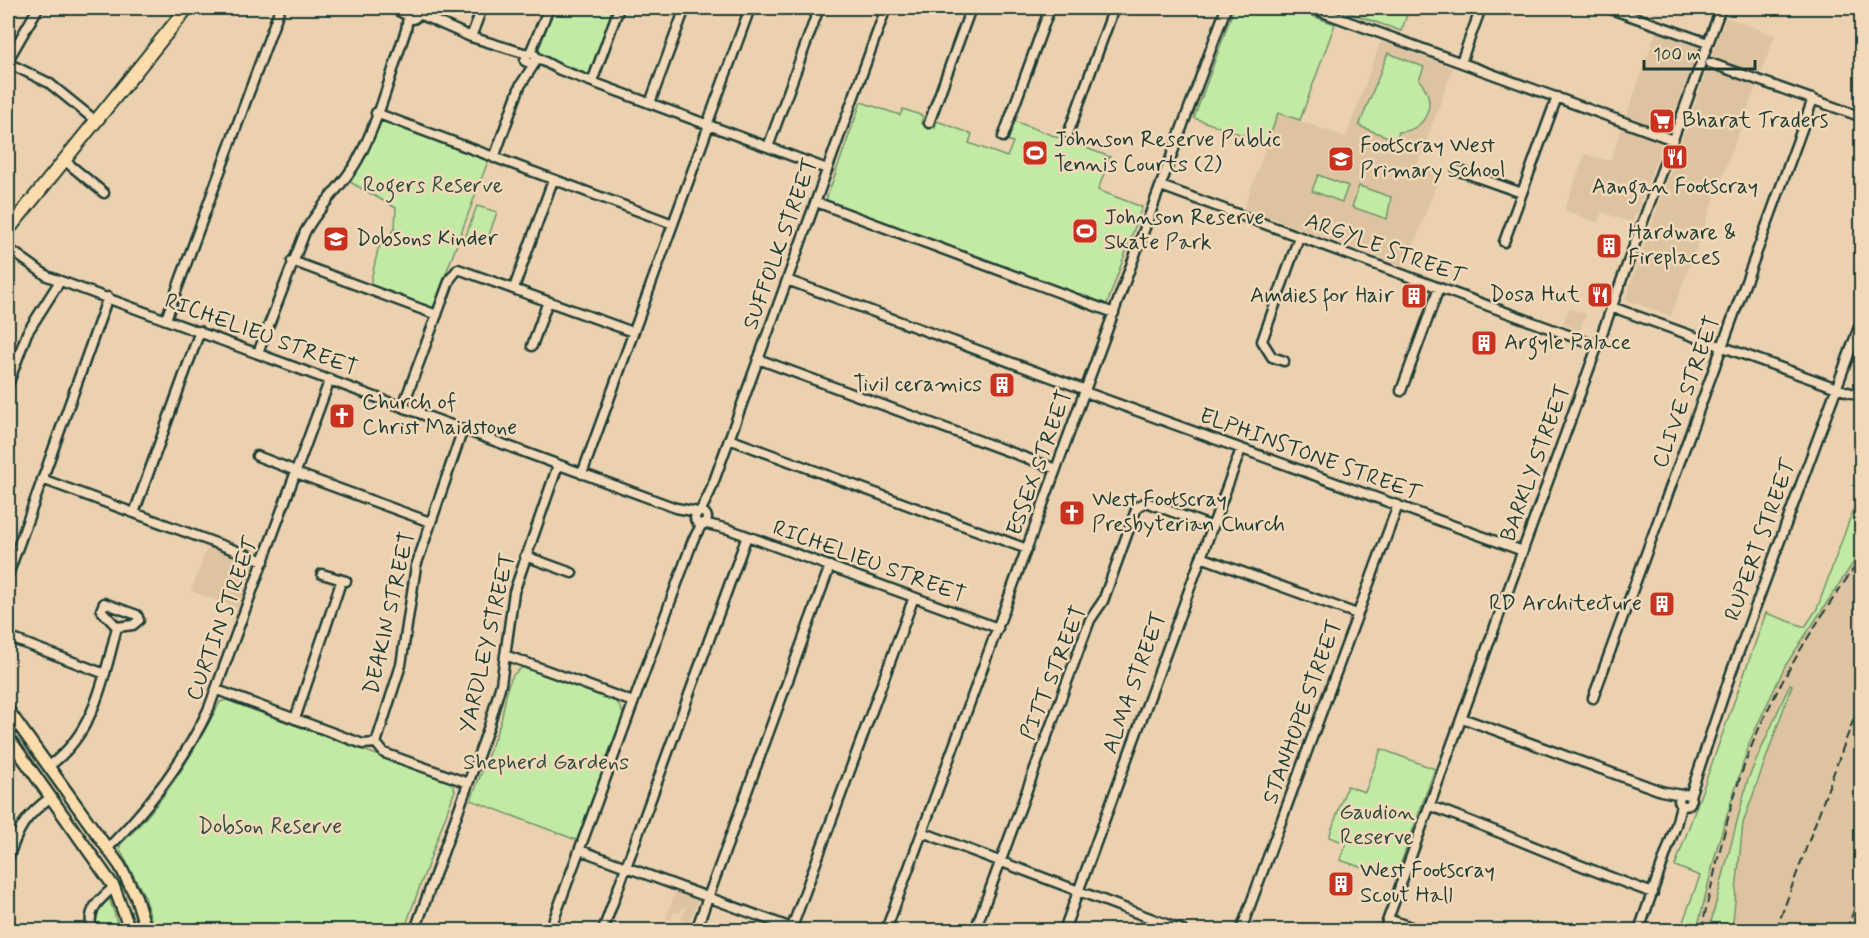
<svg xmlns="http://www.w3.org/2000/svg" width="1869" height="938" font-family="Mynerve,sans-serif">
<rect width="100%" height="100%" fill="#ebd1af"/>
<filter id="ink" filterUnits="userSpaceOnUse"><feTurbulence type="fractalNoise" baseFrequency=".0167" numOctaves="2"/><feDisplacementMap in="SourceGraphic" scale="12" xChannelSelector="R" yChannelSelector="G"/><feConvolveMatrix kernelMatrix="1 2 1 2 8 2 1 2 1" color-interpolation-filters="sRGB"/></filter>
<g filter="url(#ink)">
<!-- built -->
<path fill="#ddc3a0" d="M1726,17L1775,35L1671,316L1625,299Z
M1661,19L1704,35L1632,223L1602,212L1598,223L1564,210L1585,154L1610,161Z
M1381,41L1453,68L1418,164L1441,172L1406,267L1244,208L1278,113L1346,137Z
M1569,308L1586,314L1580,330L1563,324Z
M208,546L258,565L241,609L191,591Z
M1861,551V930H1697L1718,844L1750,741L1785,666Z
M676,891L699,899L689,922L681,920L686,908L683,907L680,913L674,912L671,920L666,918Z"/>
<!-- green -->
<path fill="#c3eaa4" stroke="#71946c" stroke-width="1.5" d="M554,8H601L613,12L590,75L537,54Z
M1234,8H1289L1335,24L1300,120L1278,113L1267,144L1194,118Z
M1336,8H1353L1362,12L1366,8H1398L1407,15L1401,31Z
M1388,53L1424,67L1419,80C1439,101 1427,131 1399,132L1396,140L1359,126Z
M861,102L900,115L903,109L923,116L921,123L935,128L937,121L972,134L969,143L1007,157L1013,142L1007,140L1014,121L1110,157L1098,190L1142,207L1107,304L826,200Z
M380,120L488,161L433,308L370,285L378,249L395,228L396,208L350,182L367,155Z
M1318,175L1348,186L1342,202L1312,191Z
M1359,186L1391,197L1387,219L1352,207Z
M477,206L497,212L486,244L465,238Z
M1861,488V551L1785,666L1750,741L1718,844L1697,930H1680L1700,876L1675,866L1766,613L1805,627L1817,609Z
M524,666L616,700L624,715L579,841L471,800L501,721L508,686L513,675Z
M1790,684L1792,685L1743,823L1732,930H1709L1748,779Z
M226,700L451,782L455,790L404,930H154L145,897L120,850V845C163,804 193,755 220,702Z
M1381,749L1435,769L1395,879L1340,860L1346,843L1329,837L1347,786L1365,792Z
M109,898L120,930H97C92,917 97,905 109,898Z"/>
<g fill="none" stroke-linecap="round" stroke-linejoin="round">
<!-- minor casing -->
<g stroke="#1f3d34" stroke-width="13">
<path id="minor" d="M393,8L408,16
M1311,8L1673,140
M1608,8L1708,43
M407 14a5 5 0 1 1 10 0a5 5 0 1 1-10 0Z
M417,13L471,37L527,54
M471,37L482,8
M530,53L549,8
M536,57L560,70L827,169
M8,60L38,8
M1461,62L1481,8
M8,63L49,83L96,121
M1710,63L1862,117
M592,82L619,8
M650,103L685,8
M376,113L673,224
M929,123L971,8
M707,125L750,8
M1068,134L1114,8
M1003,137L1050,8
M768,147L819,8
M494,158L520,86L536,61L535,55L528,53L525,61L532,64
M64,160L104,193
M1457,170L1522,193
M1161,186L1598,346
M816,202L1114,313
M1504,242L1557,97
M8,248L47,276L676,508L698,512
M292,261L437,315
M787,280L1086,390
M514,288L553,180
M1612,307L1862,397
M166,319L280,8
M532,346L548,301
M258,353L305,232C319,206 342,187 357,161C379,121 391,73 406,30L408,17
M758,359L1056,469
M1284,361L1272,357L1262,341L1299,237
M8,385L27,333L60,281
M1401,391L1439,288
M1085,392L1523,551
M403,406L450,279L458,269L633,332
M463,429L416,566L401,665L376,743L384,753L468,783
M729,439L1027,549
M257,456L296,471
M296,473L430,522
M582,474L709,125
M42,479L264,561
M700,512L710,492L886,8
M695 518a6 6 0 1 1 12 0a6 6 0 1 1-12 0Z
M134,513L200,331
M703,523L728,529L998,628
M525,556L572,573
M1201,557L1357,614
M322,574L346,581
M8,575L108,297
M104,603L137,615L139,620L133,625L117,627L101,610Z
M8,637L105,674
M505,655L633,702
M217,690L363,744L376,743
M1593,698L1813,99
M1462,718L1661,791L1681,795
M295,719L341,582
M49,766C94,734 104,678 117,627
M1679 800a6 6 0 1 1 12 0a6 6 0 1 1-12 0Z
M1690,796L1731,673L1862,319
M1430,806C1505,833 1577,866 1653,893
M922,832L1182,930
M108,848C150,806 184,762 209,708L330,379
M580,850L797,930
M8,859C18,829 25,816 51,797
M1388,919L1419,930
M92,930C86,910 100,899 114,887
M415,930L489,726L501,684L514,592L558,465
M550,930L693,540L702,524
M603,930L747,536
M696,930L830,566
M791,930L914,597
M886,930L1226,8
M975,930L1090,620L1103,601L1137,507L1146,502L1213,527
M1064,930L1241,449
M1241,930L1398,505
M1384,930L1721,8
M1639,930L1676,825L1681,805"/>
</g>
<!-- major casing -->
<g stroke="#1f3d34" stroke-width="15">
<path id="major" d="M8,710L120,866L136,897L146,930
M8,737L114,887L130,930"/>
</g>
<!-- highway casing -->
<g stroke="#1f3d34" stroke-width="16">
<path id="highway" d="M8,230L187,8"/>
</g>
<!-- minor -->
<use href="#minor" stroke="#f2d9ba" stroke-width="8"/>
<!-- major -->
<use href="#major" stroke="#fcdcac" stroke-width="10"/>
<!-- highway -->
<use href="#highway" stroke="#fcdcac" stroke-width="12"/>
<!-- rail -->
<path stroke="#1f3d34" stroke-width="2" stroke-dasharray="9 4.5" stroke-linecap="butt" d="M1701,930C1717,865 1730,795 1757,733C1785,670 1822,613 1862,557
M1776,930L1862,696
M1846,930L1862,891
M1859,930L1862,924"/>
</g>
</g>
<!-- icons -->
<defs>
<g id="supermarket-square" transform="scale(1.35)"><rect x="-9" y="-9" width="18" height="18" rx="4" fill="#c8321e" stroke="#f2d9ba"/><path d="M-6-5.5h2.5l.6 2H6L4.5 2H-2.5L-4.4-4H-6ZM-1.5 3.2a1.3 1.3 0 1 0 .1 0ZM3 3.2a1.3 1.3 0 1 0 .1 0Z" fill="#fff"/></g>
<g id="stadium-square" transform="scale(1.35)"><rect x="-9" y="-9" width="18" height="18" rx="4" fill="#c8321e" stroke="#f2d9ba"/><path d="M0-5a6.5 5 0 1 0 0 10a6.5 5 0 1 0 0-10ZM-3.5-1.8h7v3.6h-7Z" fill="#fff"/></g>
<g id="restaurant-square" transform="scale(1.35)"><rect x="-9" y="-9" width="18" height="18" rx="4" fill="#c8321e" stroke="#f2d9ba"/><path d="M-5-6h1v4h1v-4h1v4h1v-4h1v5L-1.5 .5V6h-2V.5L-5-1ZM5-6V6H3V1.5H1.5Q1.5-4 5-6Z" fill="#fff"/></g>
<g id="school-square" transform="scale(1.35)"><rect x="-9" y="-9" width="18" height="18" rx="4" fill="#c8321e" stroke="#f2d9ba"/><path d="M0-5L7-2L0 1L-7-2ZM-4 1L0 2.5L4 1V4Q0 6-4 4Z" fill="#fff"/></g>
<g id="building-square" transform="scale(1.35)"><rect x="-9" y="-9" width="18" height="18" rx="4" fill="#c8321e" stroke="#f2d9ba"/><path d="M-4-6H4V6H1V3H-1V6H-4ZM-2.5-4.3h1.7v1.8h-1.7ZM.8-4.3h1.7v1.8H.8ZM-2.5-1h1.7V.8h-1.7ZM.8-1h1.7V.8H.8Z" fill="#fff"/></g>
<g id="church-square" transform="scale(1.35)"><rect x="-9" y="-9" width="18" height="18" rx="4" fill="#c8321e" stroke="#f2d9ba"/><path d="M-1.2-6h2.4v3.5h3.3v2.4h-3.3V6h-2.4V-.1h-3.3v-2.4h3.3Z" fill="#fff"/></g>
</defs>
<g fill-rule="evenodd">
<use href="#supermarket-square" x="1662" y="121"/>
<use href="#stadium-square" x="1035" y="153"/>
<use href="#restaurant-square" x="1675" y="157"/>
<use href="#school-square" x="1341" y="159"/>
<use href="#stadium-square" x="1085" y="231"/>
<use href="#school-square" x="336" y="239"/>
<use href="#building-square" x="1609" y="246"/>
<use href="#restaurant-square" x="1600" y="295"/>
<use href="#building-square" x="1414" y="296"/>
<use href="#building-square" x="1484" y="343"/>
<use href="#building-square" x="1002" y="385"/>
<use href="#church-square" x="342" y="416"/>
<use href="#church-square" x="1072" y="513"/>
<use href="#building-square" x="1662" y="604"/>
<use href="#building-square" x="1341" y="884"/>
</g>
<g text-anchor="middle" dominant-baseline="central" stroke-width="5" stroke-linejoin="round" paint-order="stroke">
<!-- poi labels -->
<g font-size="22" fill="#1f3d34" stroke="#f2d9ba" text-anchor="start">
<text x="1682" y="121">Bharat Traders</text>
<text x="1054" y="140">Johnson Reserve Public<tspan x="1054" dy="25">Tennis Courts (2)</tspan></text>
<text x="1360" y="146">Footscray West<tspan x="1360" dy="25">Primary School</tspan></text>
<text x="1675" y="187" text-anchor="middle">Aangan Footscray</text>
<text x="1104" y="218">Johnson Reserve<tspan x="1104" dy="25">Skate Park</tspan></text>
<text x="1628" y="233">Hardware &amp;<tspan x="1628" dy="25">Fireplaces</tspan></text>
<text x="356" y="239">Dobsons Kinder</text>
<text x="1580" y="295" text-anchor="end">Dosa Hut</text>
<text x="1394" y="296" text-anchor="end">Amdies for Hair</text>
<text x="1504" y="343">Argyle Palace</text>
<text x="982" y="385" text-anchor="end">Tivil ceramics</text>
<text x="362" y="403">Church of<tspan x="362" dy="25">Christ Maidstone</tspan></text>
<text x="1092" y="500">West Footscray<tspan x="1092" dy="25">Presbyterian Church</tspan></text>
<text x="1642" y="604" text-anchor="end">RD Architecture</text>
<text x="1360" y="871">West Footscray<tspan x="1360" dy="25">Scout Hall</tspan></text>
</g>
<!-- park labels -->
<g font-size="22" fill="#2f4e3f" stroke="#f2d9ba">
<text x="433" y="186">Rogers Reserve</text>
<text x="546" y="763">Shepherd Gardens</text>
<text x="1377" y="813">Gaudion<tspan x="1377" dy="25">Reserve</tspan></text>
<text x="270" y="827">Dobson Reserve</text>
</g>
<!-- street labels -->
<g font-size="22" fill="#1f3d34" stroke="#f2d9ba">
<text transform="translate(781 244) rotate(-70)">SUFFOLK STREET</text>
<text transform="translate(1385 249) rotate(20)">ARGYLE STREET</text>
<text transform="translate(261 335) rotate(20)">RICHELIEU STREET</text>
<text transform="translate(1687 392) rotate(-70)">CLIVE STREET</text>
<text transform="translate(1310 455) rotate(20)">ELPHINSTONE STREET</text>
<text transform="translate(1040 463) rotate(-70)">ESSEX STREET</text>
<text transform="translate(1536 463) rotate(-70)">BARKLY STREET</text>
<text transform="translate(1761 540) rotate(-70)">RUPERT STREET</text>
<text transform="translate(869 562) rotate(20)">RICHELIEU STREET</text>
<text transform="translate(390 613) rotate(-77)">DEAKIN STREET</text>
<text transform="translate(223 619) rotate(-70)">CURTIN STREET</text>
<text transform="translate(488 643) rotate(-77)">YARDLEY STREET</text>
<text transform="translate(1054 673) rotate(-68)">PITT STREET</text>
<text transform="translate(1135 683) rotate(-70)">ALMA STREET</text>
<text transform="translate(1303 712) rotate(-70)">STANHOPE STREET</text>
</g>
</g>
<!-- margin -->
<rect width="1869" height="938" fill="none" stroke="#f2d9ba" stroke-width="30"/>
<rect x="15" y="15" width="1839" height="908" fill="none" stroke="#1f3d34" stroke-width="2" filter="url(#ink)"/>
<!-- scale -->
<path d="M1644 60v9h111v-9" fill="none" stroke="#1f3d34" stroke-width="3"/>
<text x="1653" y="60" font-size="18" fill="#1f3d34" stroke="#f2d9ba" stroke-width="4.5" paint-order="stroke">100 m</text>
</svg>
